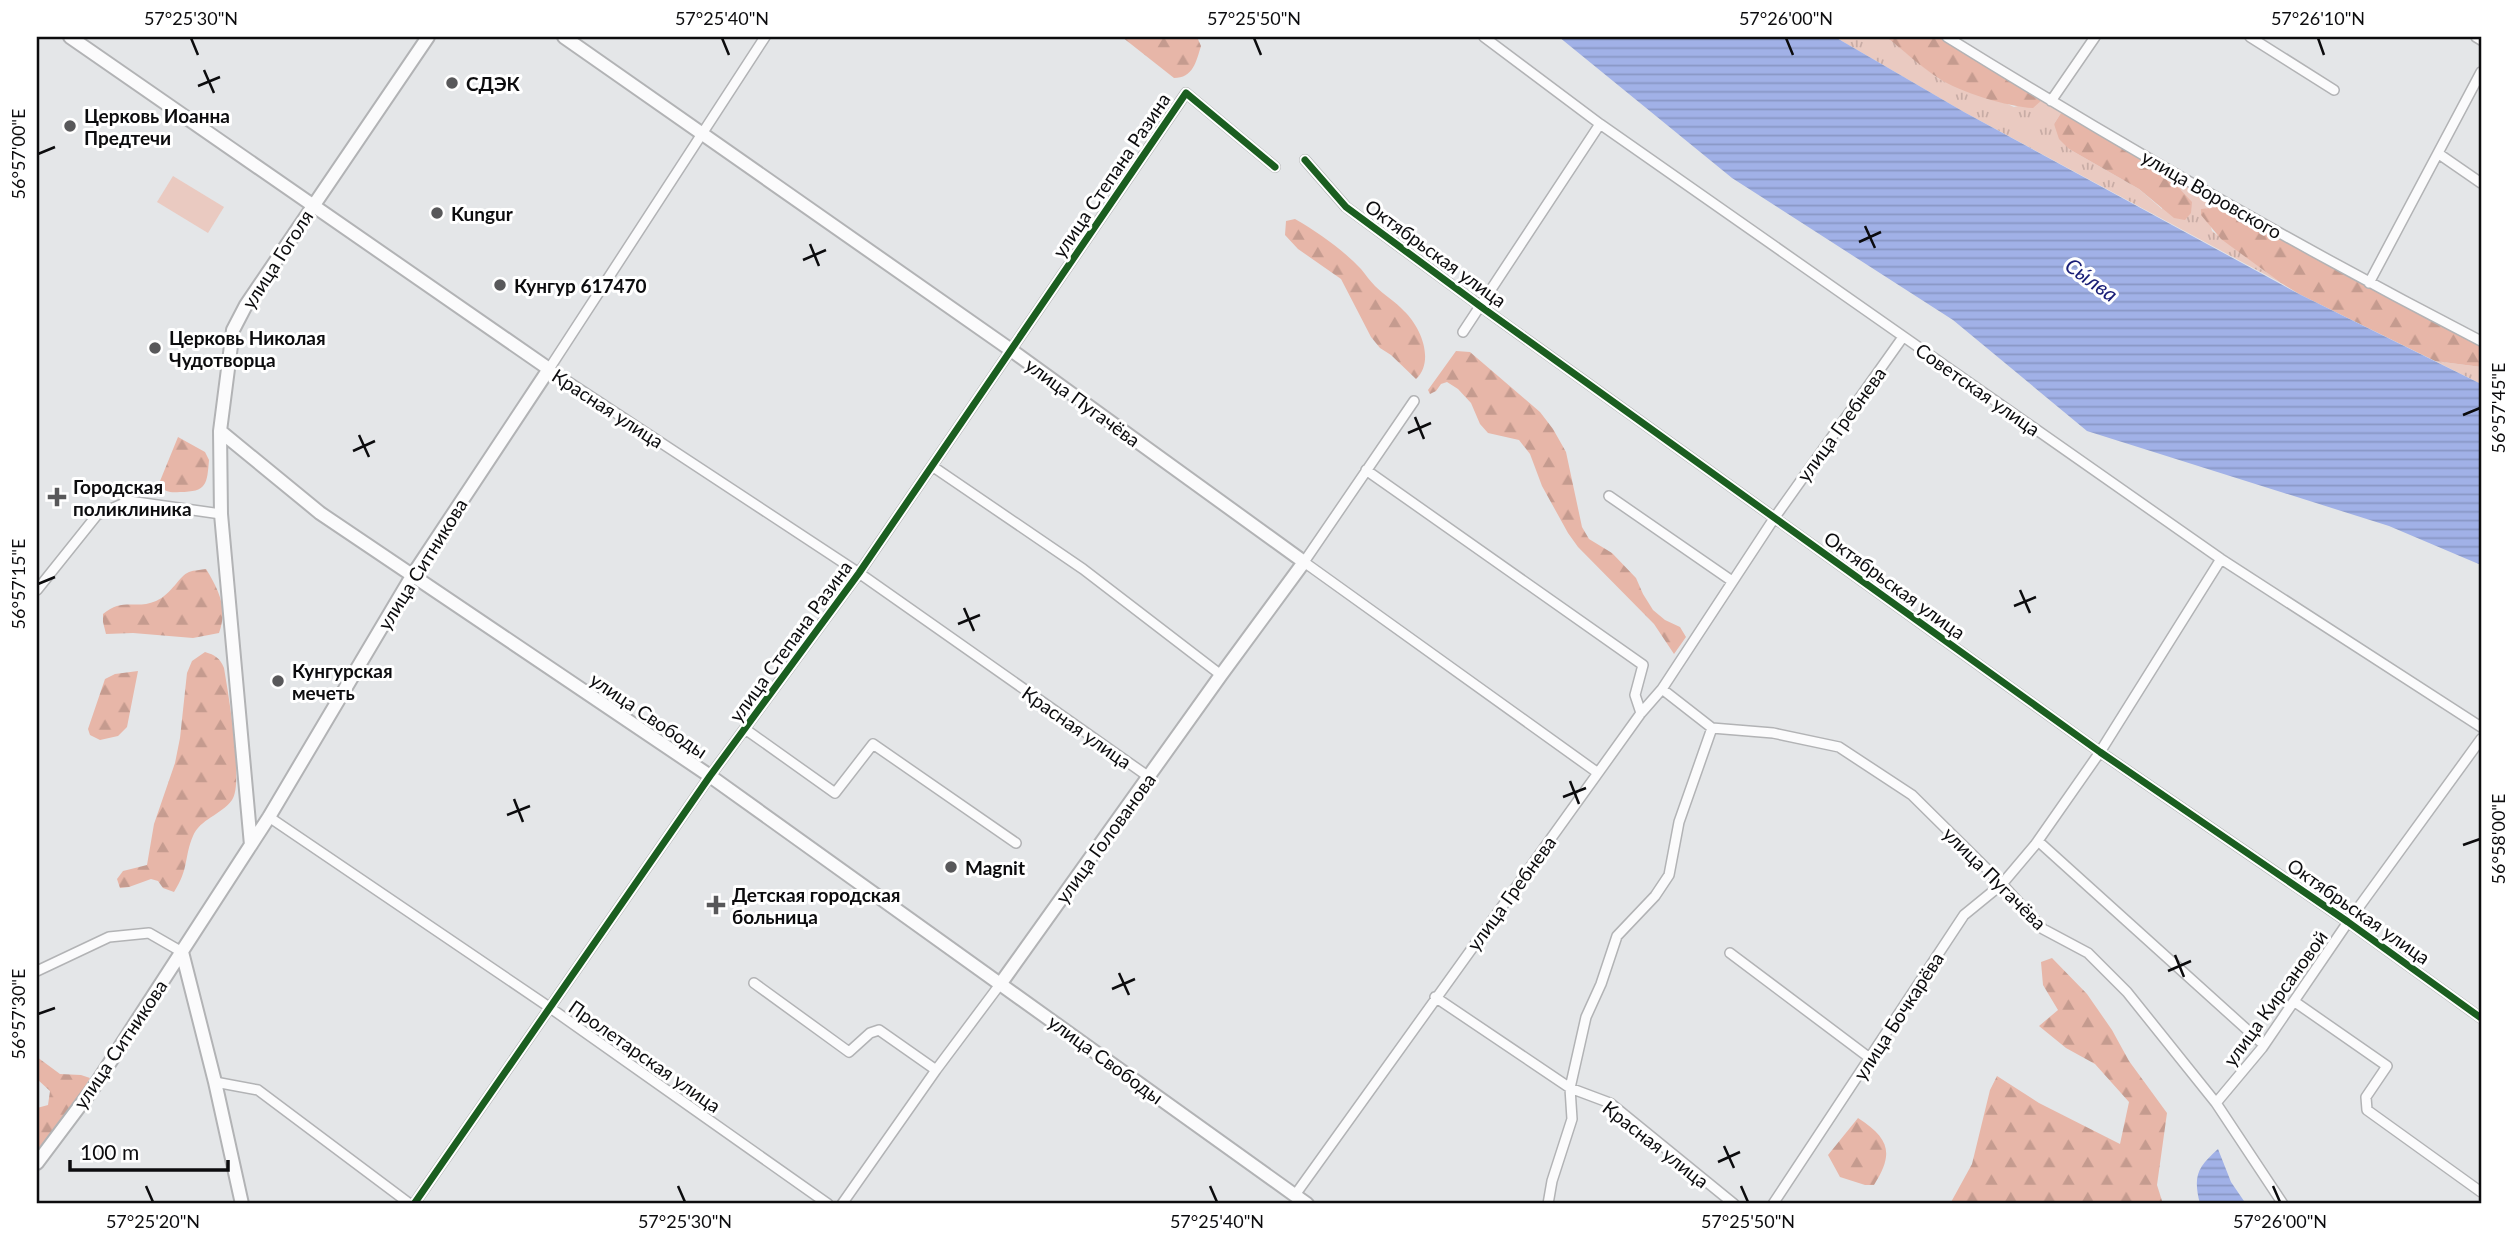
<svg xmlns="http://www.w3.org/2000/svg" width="2518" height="1241" font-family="Lato,sans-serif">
<defs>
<pattern id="grass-tufts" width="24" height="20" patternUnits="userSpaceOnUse" patternTransform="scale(1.75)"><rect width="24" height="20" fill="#eacac1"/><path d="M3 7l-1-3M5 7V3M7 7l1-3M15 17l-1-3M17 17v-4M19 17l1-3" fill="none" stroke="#c8aca5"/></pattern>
<pattern id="forest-firs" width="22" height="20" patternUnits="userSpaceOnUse" patternTransform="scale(1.75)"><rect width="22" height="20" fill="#e7b6a8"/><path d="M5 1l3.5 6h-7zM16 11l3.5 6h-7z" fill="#c59b8f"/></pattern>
<pattern id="water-rules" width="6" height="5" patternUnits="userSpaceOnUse" patternTransform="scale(1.75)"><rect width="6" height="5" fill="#a1b1e7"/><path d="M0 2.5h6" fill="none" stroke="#8997c5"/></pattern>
</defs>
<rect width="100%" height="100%" fill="#e4e6e8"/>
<!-- grass -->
<path fill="url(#grass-tufts)" d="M1835,37H1886L1939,79L1978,95L2001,101L2014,107L2043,99L2061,113L2054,124L2069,149L2139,189L2162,209V170L2224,206L2206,208L2212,231L2281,283L1964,112Z
M2435,361L2481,367V384Z"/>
<!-- forest -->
<path fill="url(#forest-firs)" d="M1122,37H1197L1201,46C1196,62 1193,78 1174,78Z
M1886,37H1947L2043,99L2033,108C2008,107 1960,92 1938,78C1920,66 1903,50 1886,37Z
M2061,113L2162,170L2192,202L2191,213L2185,220L2174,218L2139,189L2069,149L2059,139L2054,124Z
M2224,206L2481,344V367L2435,361L2299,294L2281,283L2221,239L2201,215V209Z
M1295,219C1319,233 1342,249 1361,269C1366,275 1370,281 1375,286C1384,295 1396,302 1404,311C1421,327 1435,361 1416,379L1391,355L1380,348L1371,337L1341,279L1298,249L1285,235L1286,221Z
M1456,351L1470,352L1540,412L1553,429L1566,452L1582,527L1589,539L1612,553L1636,578L1643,594L1653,610L1665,620L1680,627L1686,637L1674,654L1654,624L1578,547L1568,533L1542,486L1530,454L1519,440L1488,433L1480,424L1471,403L1458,389L1447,382L1441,384L1436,391L1430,394L1428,390Z
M178,437L205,452L209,460C207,484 207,492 180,492C170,493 167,492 158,486Z
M206,569C219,590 228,609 219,633L193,638L133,633L106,634L103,622V614C123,597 136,610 156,601C172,594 179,576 189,572C194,570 201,570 206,569Z
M205,652C215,655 220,658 224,668C228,692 244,784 232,800C221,815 200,819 193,836C184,857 189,869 174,892L163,888L158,881L151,879L129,887L120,888L117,879L123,871L147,865L154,824L175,763L180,738L187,673L192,661Z
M138,671L127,727L118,736L100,740L90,735L88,729L105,679L115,674Z
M2052,958L2087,994L2112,1030L2129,1061L2167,1113L2157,1185L2163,1204H1950L1972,1164L1990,1090L1997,1076L2039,1103L2120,1144L2129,1102L2095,1064L2066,1048L2039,1026L2058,1010L2043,985L2041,962Z
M37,1057L60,1074L81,1075L90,1078L37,1165V1108L48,1105L50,1091L37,1079Z
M1858,1118C1890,1139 1894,1153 1874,1185H1865L1840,1177L1828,1155Z"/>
<!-- pitch -->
<path fill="#eacac1" d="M173,176L224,207L208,233L157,202Z"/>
<!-- water -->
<path fill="url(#water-rules)" d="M1559,37H1835L1964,112L2299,294L2481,384V565L2389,526L2087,431L1953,320L1732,178Z
M2218,1149L2231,1182L2246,1204H2200C2193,1176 2197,1168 2218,1149Z"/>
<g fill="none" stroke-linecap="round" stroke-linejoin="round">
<!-- street casing -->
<g stroke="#b2b3b5" stroke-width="12">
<path id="street" d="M765,37L549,369L859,573L1149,777
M1484,37L1600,124L2221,559L2481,727
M1947,37C2121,145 2299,247 2481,341
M2250,37L2334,90
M2476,37L2481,40
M2051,101L2095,37
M2439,154L2481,183
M1305,160L1346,207L1480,306L2100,752L2348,922L2481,1018
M2369,283L2481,72
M1463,332L1600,124
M1414,401L1304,562L1598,773
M932,466L1083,569L1221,675
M1366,470L1643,665L1635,695L1641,713
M1609,496L1732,581
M37,590L97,515L129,501L221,514
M1662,689L1712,728L1773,733L1839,747L1912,795L2002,884L2043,929L2088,953L2127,992L2216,1103L2283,1204
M745,729L835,793L873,744L1016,843
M269,817L549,1007L828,1204
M2038,841L2264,1045
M1730,953L1871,1059
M37,971L109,937L149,933L182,952
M754,983L849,1052L870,1033L879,1030L936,1070
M1435,997L1570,1088L1610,1103L1734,1204
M2295,1002L2387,1066L2366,1097L2367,1110L2481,1192
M215,1082L258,1090L410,1204
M2216,1103L2262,1048L2348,922L2481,739
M1295,1195L1641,713L1662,689L1775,517L1903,337
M414,1204L710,776L859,573L1186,93L1275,167
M842,1204L936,1070L1001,983
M1548,1204L1552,1181L1572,1119L1570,1088L1586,1017L1601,984L1617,936L1655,896L1669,875L1679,822L1712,728
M1773,1204L1964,915L2002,884L2035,845L2100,752L2221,559"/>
</g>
<!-- secondary casing -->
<g stroke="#b2b3b5" stroke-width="16">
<path id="secondary" d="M564,37L1011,350L1304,562L1221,675L1001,983
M220,431L320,513L710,776L1307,1204
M251,845L221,514L220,431L233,330L246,305L428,37
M182,952L215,1082L242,1204
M37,1163L94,1087L269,817L412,576L549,369L70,37"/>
</g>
<!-- street -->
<use href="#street" stroke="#fbfbfc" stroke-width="9"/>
<!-- secondary -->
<use href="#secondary" stroke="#fbfbfc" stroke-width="12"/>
<!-- cycleway casing -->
<g stroke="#fff" stroke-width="11">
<path id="cycleway" d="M1305,160L1346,207L1480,306L2100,752L2348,922L2481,1018
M414,1204L710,776L859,573L1186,93L1275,167"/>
</g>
<!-- cycleway -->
<use href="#cycleway" stroke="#1b5e20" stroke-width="7"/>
</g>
<!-- ticks -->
<path fill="none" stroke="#0c0c0e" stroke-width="2.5" d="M191,38L198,55M722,38L729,55M1254,38L1261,55M1786,38L1793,55M2318,38L2324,55M204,70L214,93M198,86L220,77M38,154L55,147M1865,226L1875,248M1859,242L1881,232M810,244L819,266M803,260L826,250M2463,415L2480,408M1415,417L1424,439M1408,433L1431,423M359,435L369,457M353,451L375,441M38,584L55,577M2020,590L2030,613M2014,606L2036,597M964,608L974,631M958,624L980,615M1570,781L1579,804M1563,797L1586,788M514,799L523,822M507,815L530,806M2463,845L2480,839M2175,955L2184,977M2168,971L2191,961M1119,973L1129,995M1112,989L1135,979M38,1014L55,1008M1724,1146L1734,1168M1718,1162L1740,1152M146,1186L153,1202M678,1186L685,1202M1210,1186L1217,1202M1741,1186L1748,1202M2273,1186L2280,1202"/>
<!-- markers -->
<g fill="#58585a" stroke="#fff" stroke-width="2.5">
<circle cx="452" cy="83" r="7"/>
<circle cx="70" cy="126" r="7"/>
<circle cx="437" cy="213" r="7"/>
<circle cx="500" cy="285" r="7"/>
<circle cx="155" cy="348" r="7"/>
<path d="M53.5 486.5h7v7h7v7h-7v7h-7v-7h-7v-7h7z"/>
<circle cx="278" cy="681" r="7"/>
<circle cx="951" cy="867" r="7"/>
<path d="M712.5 894.5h7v7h7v7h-7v7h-7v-7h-7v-7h7z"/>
</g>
<g text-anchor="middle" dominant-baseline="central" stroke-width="6" stroke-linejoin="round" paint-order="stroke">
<!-- poi labels -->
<g font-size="19" font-weight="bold" fill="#0c0c0e" stroke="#fff" text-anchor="start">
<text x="466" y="83">СДЭК</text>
<text x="84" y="115">Церковь Иоанна<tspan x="84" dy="22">Предтечи</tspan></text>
<text x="451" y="213">Kungur</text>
<text x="514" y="285">Кунгур 617470</text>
<text x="169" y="337">Церковь Николая<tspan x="169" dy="22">Чудотворца</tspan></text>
<text x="73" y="486">Городская<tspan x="73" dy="22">поликлиника</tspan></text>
<text x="292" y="670">Кунгурская<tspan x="292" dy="22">мечеть</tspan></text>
<text x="965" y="867">Magnit</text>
<text x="732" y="894">Детская городская<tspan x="732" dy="22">больница</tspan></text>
</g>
<!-- street labels -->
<g font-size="19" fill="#0c0c0e" stroke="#fff">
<text transform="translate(1111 175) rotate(-56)">улица Степана Разина</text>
<text transform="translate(2212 194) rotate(30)">улица Воровского</text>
<text transform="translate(1436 253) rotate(36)">Октябрьская улица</text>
<text transform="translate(277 259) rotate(-57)">улица Гоголя</text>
<text transform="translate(1978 389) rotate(35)">Советская улица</text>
<text transform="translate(1083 402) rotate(36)">улица Пугачёва</text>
<text transform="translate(608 408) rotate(33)">Красная улица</text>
<text transform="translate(1841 424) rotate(-54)">улица Гребнева</text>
<text transform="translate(422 564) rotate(-58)">улица Ситникова</text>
<text transform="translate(1895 585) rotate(36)">Октябрьская улица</text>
<text transform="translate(790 641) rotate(-54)">улица Степана Разина</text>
<text transform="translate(649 715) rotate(34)">улица Свободы</text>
<text transform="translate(1077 727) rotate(35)">Красная улица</text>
<text transform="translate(1105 838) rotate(-54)">улица Голованова</text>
<text transform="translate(1995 878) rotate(45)">улица Пугачёва</text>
<text transform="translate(1511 893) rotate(-54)">улица Гребнева</text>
<text transform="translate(2359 911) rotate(35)">Октябрьская улица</text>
<text transform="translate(2275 998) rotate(-54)">улица Кирсановой</text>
<text transform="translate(1898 1016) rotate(-57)">улица Бочкарёва</text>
<text transform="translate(120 1044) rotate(-56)">улица Ситникова</text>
<text transform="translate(645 1056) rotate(35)">Пролетарская улица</text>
<text transform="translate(1106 1059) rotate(36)">улица Свободы</text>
<text transform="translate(1656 1144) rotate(38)">Красная улица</text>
</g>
<!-- water labels -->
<g font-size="21" font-style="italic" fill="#181d76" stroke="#fff">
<text transform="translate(2092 279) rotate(36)">Сы́лва</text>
</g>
</g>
<!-- border -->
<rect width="2518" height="1241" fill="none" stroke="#ffffff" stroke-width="77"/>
<!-- scale -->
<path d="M70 1160v10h158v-10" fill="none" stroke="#0c0c0e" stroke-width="3.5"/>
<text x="80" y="1160" font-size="21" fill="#0c0c0e" stroke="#ffffff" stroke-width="5" paint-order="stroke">100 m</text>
<rect x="38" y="38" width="2442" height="1164" fill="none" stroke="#0c0c0e" stroke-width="2.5"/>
<g font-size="18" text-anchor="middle" fill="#0c0c0e">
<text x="191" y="25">57°25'30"N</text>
<text x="722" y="25">57°25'40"N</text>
<text x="1254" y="25">57°25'50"N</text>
<text x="1786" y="25">57°26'00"N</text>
<text x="2318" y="25">57°26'10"N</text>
<text transform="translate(19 154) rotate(-90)" y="6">56°57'00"E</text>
<text transform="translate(2499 408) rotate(-90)" y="6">56°57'45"E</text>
<text transform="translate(19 584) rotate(-90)" y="6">56°57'15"E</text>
<text transform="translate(2499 839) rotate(-90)" y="6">56°58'00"E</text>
<text transform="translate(19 1014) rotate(-90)" y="6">56°57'30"E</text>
<text x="153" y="1228">57°25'20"N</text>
<text x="685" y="1228">57°25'30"N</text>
<text x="1217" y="1228">57°25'40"N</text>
<text x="1748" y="1228">57°25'50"N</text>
<text x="2280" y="1228">57°26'00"N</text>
</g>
</svg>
